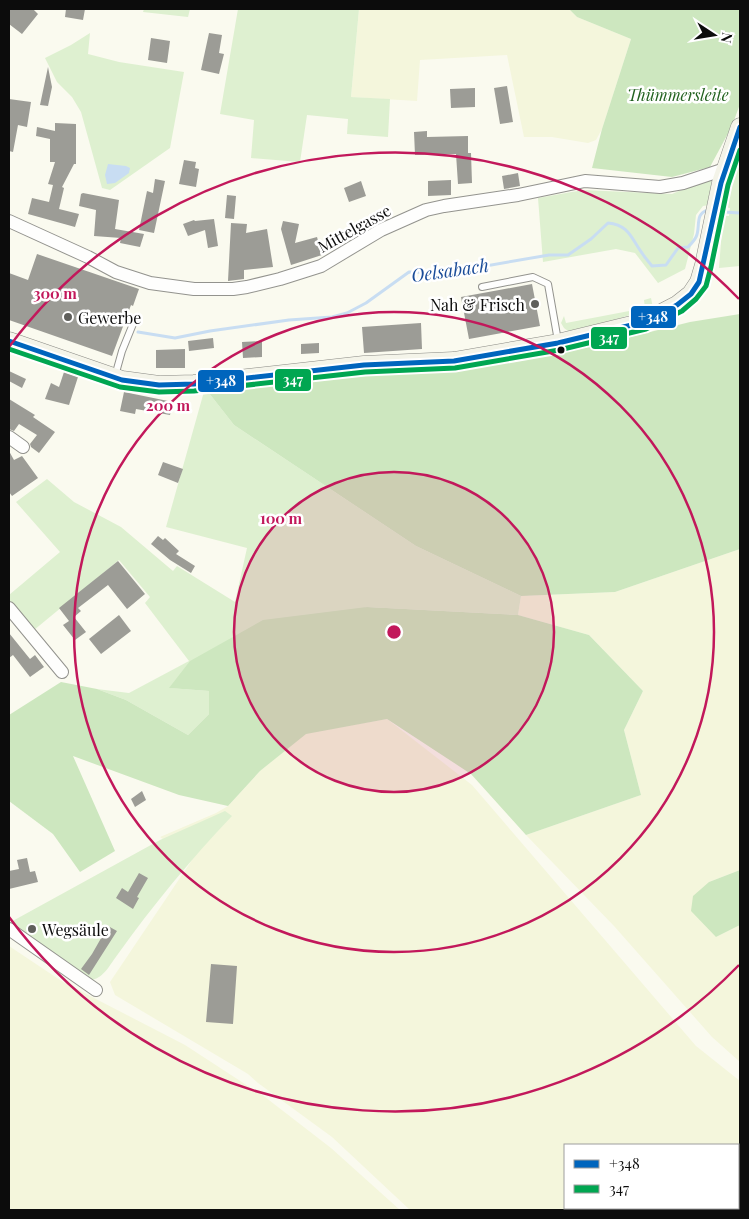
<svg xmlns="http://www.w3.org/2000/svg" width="749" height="1219" font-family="'Playfair Display',serif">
<rect width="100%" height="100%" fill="#fafaef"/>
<!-- farmland -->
<path fill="#f4f6dc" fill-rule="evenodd" d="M359,9H569L577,17L631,39L602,129L596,140L588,143L552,137H524L507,55L420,60L417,101L351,97Z
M740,549V870L709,882L716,937L740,925V1062L712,1037L614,926L526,835L641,795L624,730L643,691L589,635L518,615L521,596L615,592Z
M387,719L472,785L696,1046L740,1081V1210H410L332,1137L258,1083L248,1074L115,995L110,982L192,860L160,837L216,813L228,806L260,771L306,733ZM565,1145H738V1208H565Z
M9,946L63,982L185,1045L265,1097L331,1148L400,1210H9Z"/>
<!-- green -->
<path fill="#def0d0" d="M144,9H190L188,17L143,12Z
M238,9H359L351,97L390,99L388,137L347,134L348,119L307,115L300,162L251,158L254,120L220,114Z
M90,33L88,54L119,62L184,72L170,148L110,190L102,188L81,112L72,97L57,82L45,58L71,45Z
M740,145V266L719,268L723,216H729L730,208L725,207Z
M712,177L709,205L703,206L696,215L694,234L685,269L658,283L635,253L616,249L543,262L538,198L583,190L672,194Z
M651,298L653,308L607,322L568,331L564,328L561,323L564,316L566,323L645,308L644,300Z
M205,388L234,425L416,546L521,596L518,615L367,607L170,688L209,691V714L188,735L126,700L97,689L129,693L189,661L145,603L150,597L119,560L34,630L9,601V595L60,552L16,502L47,479L74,502L121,527L173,571L177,566L235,602L247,548L166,527Z
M225,811L232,816C191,859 153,905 118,954C110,964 103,981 88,980L9,923L160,840Z"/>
<!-- forest -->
<path fill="#cde7bf" d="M569,9H740V104L732,126L710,167L672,177L592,168L602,129L631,39L577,17Z
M740,314V549L615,592L521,596L416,546L234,425L205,388L372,370L405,372L466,369L594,346L690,322Z
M367,607L518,615L589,635L643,691L624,730L641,795L526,835L471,774L387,719L306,734L260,771L228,806L179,795L73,756L115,851L80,872L53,834L9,801V715L61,682L97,689L126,700L188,735L209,714V691L169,688L190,661L263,620Z
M740,870V925L716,937L691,911L693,896L709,882Z"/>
<!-- water -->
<path fill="#c8ddf2" d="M108,164L126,166L130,168L129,173L115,183L107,184L105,175Z"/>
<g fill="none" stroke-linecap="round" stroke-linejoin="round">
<!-- stream -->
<path stroke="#c8ddf2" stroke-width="3" d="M724,212L740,213
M138,332L175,338L210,331L289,320L332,317L347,313L366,303L409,272L445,273L549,255H568L591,239L608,223C629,225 631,238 642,253C645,258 649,262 652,266L666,265L678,248L688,247C691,244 694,241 696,237C701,227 694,214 708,210"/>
</g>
<!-- building -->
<path fill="#9c9c96" d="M9,9H33L38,14L22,34L9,24Z
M66,9H85L83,20L65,17Z
M209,33L222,35L219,53L224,54L219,74L201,70Z
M151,38L170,41L167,63L148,60Z
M48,67L52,87L48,106L40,105Z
M507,86L513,122L500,124L494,88Z
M475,88V107L451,108L450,89Z
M9,99L31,102L27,127L18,125L13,152L9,151Z
M55,123L76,124V164H74L62,187L64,188L59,209L79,214L75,227L28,214L32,198L49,202L53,185L48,184L55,162H50V139L36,136L37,127L55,131Z
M427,131V137L468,136V153H471L472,183L458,184L456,154L415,155L414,132Z
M184,160L196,162L195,168L199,169L196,187L179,184Z
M518,173L520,186L504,189L502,176Z
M155,179L165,181L154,233L139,230L147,191L153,193Z
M451,180V195L428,196V181Z
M361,181L366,196L349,202L344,188Z
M83,193L119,200L115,229L144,234L140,247L120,243L121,238L94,236L96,210L79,206L81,194Z
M227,195L236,196L234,219L225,218Z
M214,219L218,246L208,248L205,230L188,236L183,224L194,220L195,221Z
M283,221L299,224L295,243L317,237L322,255L291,265L281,229Z
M231,223L247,224L246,233L267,229L273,267L244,270V279L228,281Z
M37,254L139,289L133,306L131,305L112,356L9,320V273L28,280Z
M532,284L540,326L469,339L461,297Z
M421,323L422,349L364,353L362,327Z
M213,338L214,348L189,351L188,341Z
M262,341V357L243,358L242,342Z
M319,343V353L301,354V344Z
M185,349V368H156V350Z
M9,371L26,379L22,388L9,381Z
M64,372L78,377L69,405L45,399L51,383L59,387Z
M124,392L173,402L170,415L136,409L135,414L120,411Z
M9,399L35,415L33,417L55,432L39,453L31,447L30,444L37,435L19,424L14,431L9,429Z
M9,451L14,460L22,456L38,478L12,496L9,492Z
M163,462L183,469L178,483L158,475Z
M158,536L163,540L165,538L179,551L176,554L195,566L191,573L170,560L151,544Z
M118,561L145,594L127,609L108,585L78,608L81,611L74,617L86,632L75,640L63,625L69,621L59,608Z
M119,615L131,631L101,654L89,639Z
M9,633L30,659L35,655L44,667L30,677L13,655L9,658Z
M142,791L146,800L135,807L131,799Z
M27,858L30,872L35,871L38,882L9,889V871L19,869L17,860Z
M139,873L148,878L137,897L139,898L133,909L116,898L122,888L128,892Z
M108,926L117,931L89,975L81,969L92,954Z
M211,964L237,966L233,1024L206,1022Z"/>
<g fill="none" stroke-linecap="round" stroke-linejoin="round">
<!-- lane casing -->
<g stroke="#93938e" stroke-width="8">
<path id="lane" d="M482,287L533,277L548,284L558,341
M115,376L122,351L135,319"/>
</g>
<!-- street casing -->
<g stroke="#93938e" stroke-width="14">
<path id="street" d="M9,221L88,257L116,272L150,283L194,289H233L247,287L280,279L321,266L381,230L426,210L444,206L518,195L585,181L660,187L683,183L725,169
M9,437L23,447
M9,608L62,672
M9,929L96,990"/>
</g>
<!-- secondary casing -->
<g stroke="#8a8a85" stroke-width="19">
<path id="secondary" d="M9,341L122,380L159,385L194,384L364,365L454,361L558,343L644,322L677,305L691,294L699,282L704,265L721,183L740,127"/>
</g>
<!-- lane -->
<use href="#lane" stroke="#fefefd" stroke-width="6"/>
<!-- street -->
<use href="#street" stroke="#fefefd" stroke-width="12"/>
<!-- secondary -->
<use href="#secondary" stroke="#f4f4e9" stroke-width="18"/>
<!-- bus-1 casing -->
<g stroke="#fff" stroke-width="9">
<path id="bus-1" d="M9,341L122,380L159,385L194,384L364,365L454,361L558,343L644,322L677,305L691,294L699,282L721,183L740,127"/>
</g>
<!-- bus-2 casing -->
<g stroke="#fff" stroke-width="9">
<path id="bus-2" d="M9,349L120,387L159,392L194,391L365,372L455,368L559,350L646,329L682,311L696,299L706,286L711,267L728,185L740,150"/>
</g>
<!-- bus-1 -->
<use href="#bus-1" stroke="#0065bd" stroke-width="5"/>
<!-- bus-2 -->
<use href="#bus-2" stroke="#00a651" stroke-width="5"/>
</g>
<!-- distance rings -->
<circle cx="394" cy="632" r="160" fill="#c2185b" fill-opacity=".12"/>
<g fill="none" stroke="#c2185b" stroke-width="2.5">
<circle cx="394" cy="632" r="160"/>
<circle cx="394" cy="632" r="320"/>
<path d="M739 965A479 479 0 0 1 9 917M9 347A479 479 0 0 1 739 299"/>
</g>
<!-- markers -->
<g fill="#5f5f5b" stroke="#fff" stroke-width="2">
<circle cx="535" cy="304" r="5"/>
<circle cx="68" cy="317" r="5"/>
<circle cx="32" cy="929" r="5"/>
</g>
<circle fill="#0c0c0c" stroke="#fff" stroke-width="2" cx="561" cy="350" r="4.5"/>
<g text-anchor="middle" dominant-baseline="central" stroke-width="5" stroke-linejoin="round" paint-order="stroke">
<!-- park labels -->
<g font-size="16" font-style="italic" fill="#21611f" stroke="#fff">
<text x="678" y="94">Thümmersleite</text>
</g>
<!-- street labels -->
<g font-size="16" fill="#0c0c0c" stroke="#fff">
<text transform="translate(354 228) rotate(-29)">Mittelgasse</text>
</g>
<!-- poi labels -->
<g font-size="16" fill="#0c0c0c" stroke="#fff" text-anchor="start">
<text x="525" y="304" text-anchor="end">Nah &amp; Frisch</text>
<text x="78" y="317">Gewerbe</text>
<text x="42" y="929">Wegsäule</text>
</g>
<!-- water labels -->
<g font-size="18" font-style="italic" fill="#1a4c99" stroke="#fff">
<text transform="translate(450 270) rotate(-8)">Oelsabach</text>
</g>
</g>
<circle cx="394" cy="632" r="8" fill="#c2185b" stroke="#fff" stroke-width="2.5"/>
<g font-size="15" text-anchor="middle" font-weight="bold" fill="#c2185b" stroke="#fff" stroke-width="5" stroke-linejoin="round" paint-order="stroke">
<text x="55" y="299">300 m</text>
<text x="168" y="411">200 m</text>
<text x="281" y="524">100 m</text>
</g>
<g stroke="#fff" stroke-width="2">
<rect x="630" y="305" width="47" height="24" rx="5" fill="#0065bd"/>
<rect x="590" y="326" width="38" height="24" rx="5" fill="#00a651"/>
<rect x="274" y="368" width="38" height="24" rx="5" fill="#00a651"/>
<rect x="197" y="369" width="48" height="24" rx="5" fill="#0065bd"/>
</g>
<g font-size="14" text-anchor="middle" font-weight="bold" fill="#fff">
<text x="653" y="322">+348</text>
<text x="609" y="343">347</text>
<text x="293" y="385">347</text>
<text x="221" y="386">+348</text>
</g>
<!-- border -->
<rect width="749" height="1219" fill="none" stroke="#0c0c0c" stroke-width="20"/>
<!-- legend -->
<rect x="564" y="1144" width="175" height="65" fill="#ffffff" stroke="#9e9e9e"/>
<rect x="574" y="1160" width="25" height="8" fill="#0065bd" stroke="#9e9e9e"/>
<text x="609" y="1169" font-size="15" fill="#0c0c0c">+348</text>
<rect x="574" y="1185" width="25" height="8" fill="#00a651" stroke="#9e9e9e"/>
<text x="609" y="1194" font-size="15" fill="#0c0c0c">347</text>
<!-- north arrow -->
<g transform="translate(714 35) rotate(102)" stroke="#ffffff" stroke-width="4" paint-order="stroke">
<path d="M0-4L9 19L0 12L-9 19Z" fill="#0c0c0c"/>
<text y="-8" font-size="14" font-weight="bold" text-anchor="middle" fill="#0c0c0c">N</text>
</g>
</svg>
